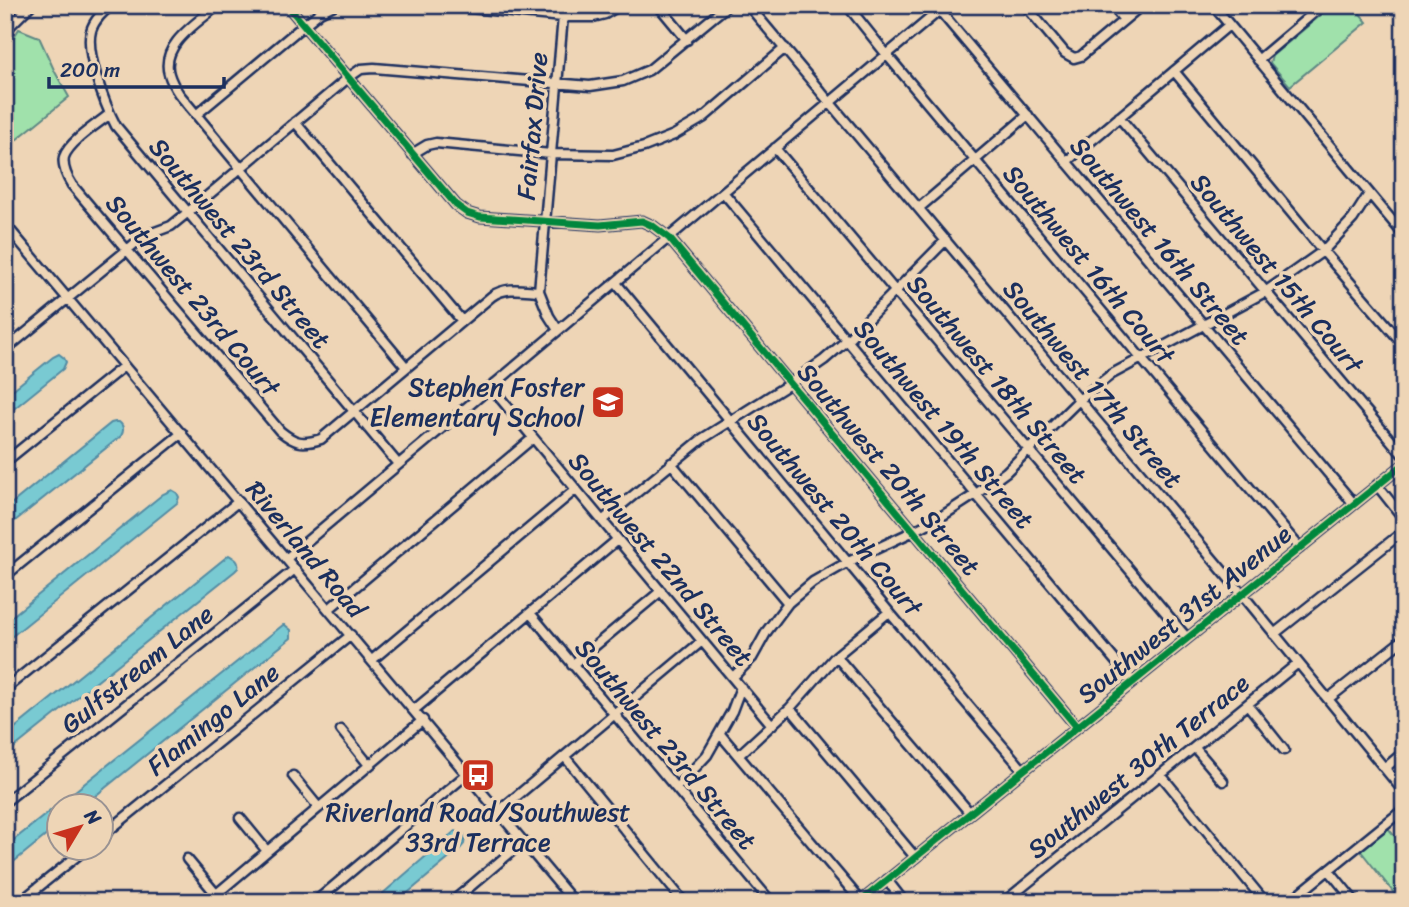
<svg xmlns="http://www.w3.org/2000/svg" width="1409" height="907" font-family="Sriracha,sans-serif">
<rect width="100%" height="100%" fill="#eed5b6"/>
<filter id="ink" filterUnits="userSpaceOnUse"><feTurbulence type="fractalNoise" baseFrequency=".0143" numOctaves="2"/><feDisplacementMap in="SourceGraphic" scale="14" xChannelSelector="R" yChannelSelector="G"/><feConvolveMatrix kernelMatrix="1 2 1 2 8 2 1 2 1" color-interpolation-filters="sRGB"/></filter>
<g filter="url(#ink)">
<!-- green -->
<path fill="#a0e1ab" stroke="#5e8884" stroke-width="2" d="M1333,5H1353L1367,22L1290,86L1270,63L1272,56Z
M19,29L39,37L55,72L69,97L5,149V51Z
M1388,828L1404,848V902H1401L1360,850Z"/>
<!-- water -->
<path fill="#79cad2" stroke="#538ca4" stroke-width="2" d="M59,354L64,358L66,362L63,369L5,416V396L53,357Z
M115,422H119C124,426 124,431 121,436L5,529V509L111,423Z
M172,490L177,493L179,497L177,503L5,642V622L163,494Z
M229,555C234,558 240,561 238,568L235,571L5,755V736Z
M283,625H285L291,630V638L84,805L60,806L59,825L5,869V847Z
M455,831L463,833L465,837L464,844L459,850L397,902H373Z"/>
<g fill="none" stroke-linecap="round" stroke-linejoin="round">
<!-- minor casing -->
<g stroke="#1b2f5e" stroke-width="13">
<path id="minor" d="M111,5C103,12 94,20 91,31C85,53 105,105 116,126L398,464
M218,5C199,22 160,44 169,74C171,81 175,88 179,94L406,367
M287,5L456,205L467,213L480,217L600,225L642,221L653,226L669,238L1077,727
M438,5L563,17H593L605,14L620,5
M658,5L687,40
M748,5L1242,594L1404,792
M847,5L887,55L1300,548
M935,5L1354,504
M1025,5L1065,53L1074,58L1081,56L1142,5
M1112,5L1124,20
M1213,5L1404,235
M5,31L31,5
M1258,60L1323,5
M1174,71L1323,251L1404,345
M110,114C97,124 69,142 64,157C62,167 67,177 72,185L280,431C295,443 302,445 321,439L492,296C507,286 522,290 539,291
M196,115L304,25L320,12L334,5
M1119,117L1404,456
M295,122L462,321
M775,148L1187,638
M412,154L427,145L436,143L551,154L613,155L644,147L674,135L703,118L785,48
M1066,162L1229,25
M723,192L1133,682
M919,208L1028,115
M5,224L574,902
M616,283L889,612L1023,770
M558,330L549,316L539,291L564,5
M5,350L144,236L171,226L187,213L348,78L361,69L374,68L590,86L623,81L649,70L728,5
M491,387L772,725
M5,462L124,366
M671,463L788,603
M1377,485L1404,519
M602,521L702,439L791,383L824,360L847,340L946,240
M287,558L946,5
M5,576L182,433
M329,609L533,438
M530,613L771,902
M1274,634L1404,531
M836,656L970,813
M372,660L575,490
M572,665L661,591
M733,677L752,658L767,631L788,603L813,582L848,562L914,531L942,516L976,494L1006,472L1079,400L1112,374L1265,292L1323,251L1353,219L1369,194
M5,689L239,501
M1328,699L1404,639
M1248,705L1284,750
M790,708L915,857
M414,710L617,540
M341,730L369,765
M720,734L861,901
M1195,748L1223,781
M739,755L790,708L836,656L889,612
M565,757L684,902
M1385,768L1404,752
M1161,775L1265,902
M293,776L319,808
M676,788L707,755L732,711L741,687
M5,802L295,569
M499,811L702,641
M240,818L267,851
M102,836L351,635
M187,859L216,894
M1329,870L1355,902
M887,880L904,902
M20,902L87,848
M207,902L423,720
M315,902L467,774
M452,902L524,841
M860,902L1404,464
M1004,902L1298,663
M1289,902L1404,809"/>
</g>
<!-- minor -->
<use href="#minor" stroke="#eed5b6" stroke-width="8"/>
<!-- cycleway casing -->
<g stroke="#eed5b6" stroke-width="11">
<path id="cycleway" d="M287,5L456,205L467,213L480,217L600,225L642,221L653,226L669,238L1077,727
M860,902L1404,464"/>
</g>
<!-- cycleway -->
<use href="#cycleway" stroke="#00873e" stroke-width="7"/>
</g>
</g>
<!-- icons -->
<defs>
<g id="school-square" transform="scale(1.75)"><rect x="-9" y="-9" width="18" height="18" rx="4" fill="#c8321e" stroke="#eed5b6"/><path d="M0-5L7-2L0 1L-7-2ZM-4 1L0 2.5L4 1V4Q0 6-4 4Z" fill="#fff"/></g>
<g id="bus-square" transform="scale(1.75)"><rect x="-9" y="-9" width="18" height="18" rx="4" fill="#c8321e" stroke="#eed5b6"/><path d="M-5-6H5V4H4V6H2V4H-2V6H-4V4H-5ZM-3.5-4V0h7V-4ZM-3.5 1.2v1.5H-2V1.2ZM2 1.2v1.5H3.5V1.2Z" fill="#fff"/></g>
</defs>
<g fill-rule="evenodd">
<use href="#school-square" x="608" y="402"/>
<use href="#bus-square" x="478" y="775"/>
</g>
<g text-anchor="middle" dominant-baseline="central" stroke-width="7" stroke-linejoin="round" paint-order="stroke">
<!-- street labels -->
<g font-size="26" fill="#1b2f5e" stroke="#eed5b6">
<text transform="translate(532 126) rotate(-85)">Fairfax Drive</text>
<text transform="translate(1160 241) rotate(50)">Southwest 16th Street</text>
<text transform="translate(240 243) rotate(50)">Southwest 23rd Street</text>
<text transform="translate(1089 264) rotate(50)">Southwest 16th Court</text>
<text transform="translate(1277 273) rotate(50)">Southwest 15th Court</text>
<text transform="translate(193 295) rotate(50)">Southwest 23rd Court</text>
<text transform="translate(997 379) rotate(50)">Southwest 18th Street</text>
<text transform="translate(1093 384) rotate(50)">Southwest 17th Street</text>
<text transform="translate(944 424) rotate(50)">Southwest 19th Street</text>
<text transform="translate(889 469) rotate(50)">Southwest 20th Street</text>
<text transform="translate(835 514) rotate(50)">Southwest 20th Court</text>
<text transform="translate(306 549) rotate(50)">Riverland Road</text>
<text transform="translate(661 559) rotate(50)">Southwest 22nd Street</text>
<text transform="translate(1184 614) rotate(-39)">Southwest 31st Avenue</text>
<text transform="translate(137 669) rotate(-39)">Gulfstream Lane</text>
<text transform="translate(213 719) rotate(-39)">Flamingo Lane</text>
<text transform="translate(666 744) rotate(50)">Southwest 23rd Street</text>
<text transform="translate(1138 766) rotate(-39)">Southwest 30th Terrace</text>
</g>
<!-- poi labels -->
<g font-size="26" fill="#1b2f5e" stroke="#eed5b6" text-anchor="end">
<text x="584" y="387">Stephen Foster<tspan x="584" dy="30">Elementary School</tspan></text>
<text x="478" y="812" text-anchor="middle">Riverland Road/Southwest<tspan x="478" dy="30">33rd Terrace</tspan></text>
</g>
</g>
<!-- margin -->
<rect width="1409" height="907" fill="none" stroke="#eed5b6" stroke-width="28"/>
<rect x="14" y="14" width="1381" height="879" fill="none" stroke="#1b2f5e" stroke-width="2.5" filter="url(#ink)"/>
<!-- north arrow -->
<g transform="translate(80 827) rotate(52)"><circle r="33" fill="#eed5b6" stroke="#9a9393" stroke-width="2"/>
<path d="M0-5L12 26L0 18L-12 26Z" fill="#c8321e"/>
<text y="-10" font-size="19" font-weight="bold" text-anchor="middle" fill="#1b2f5e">N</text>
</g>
<!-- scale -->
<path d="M49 77v10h175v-10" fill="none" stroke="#1b2f5e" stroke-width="3.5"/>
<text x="60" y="77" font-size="21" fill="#1b2f5e" stroke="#eed5b6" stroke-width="5" paint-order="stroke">200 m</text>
</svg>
